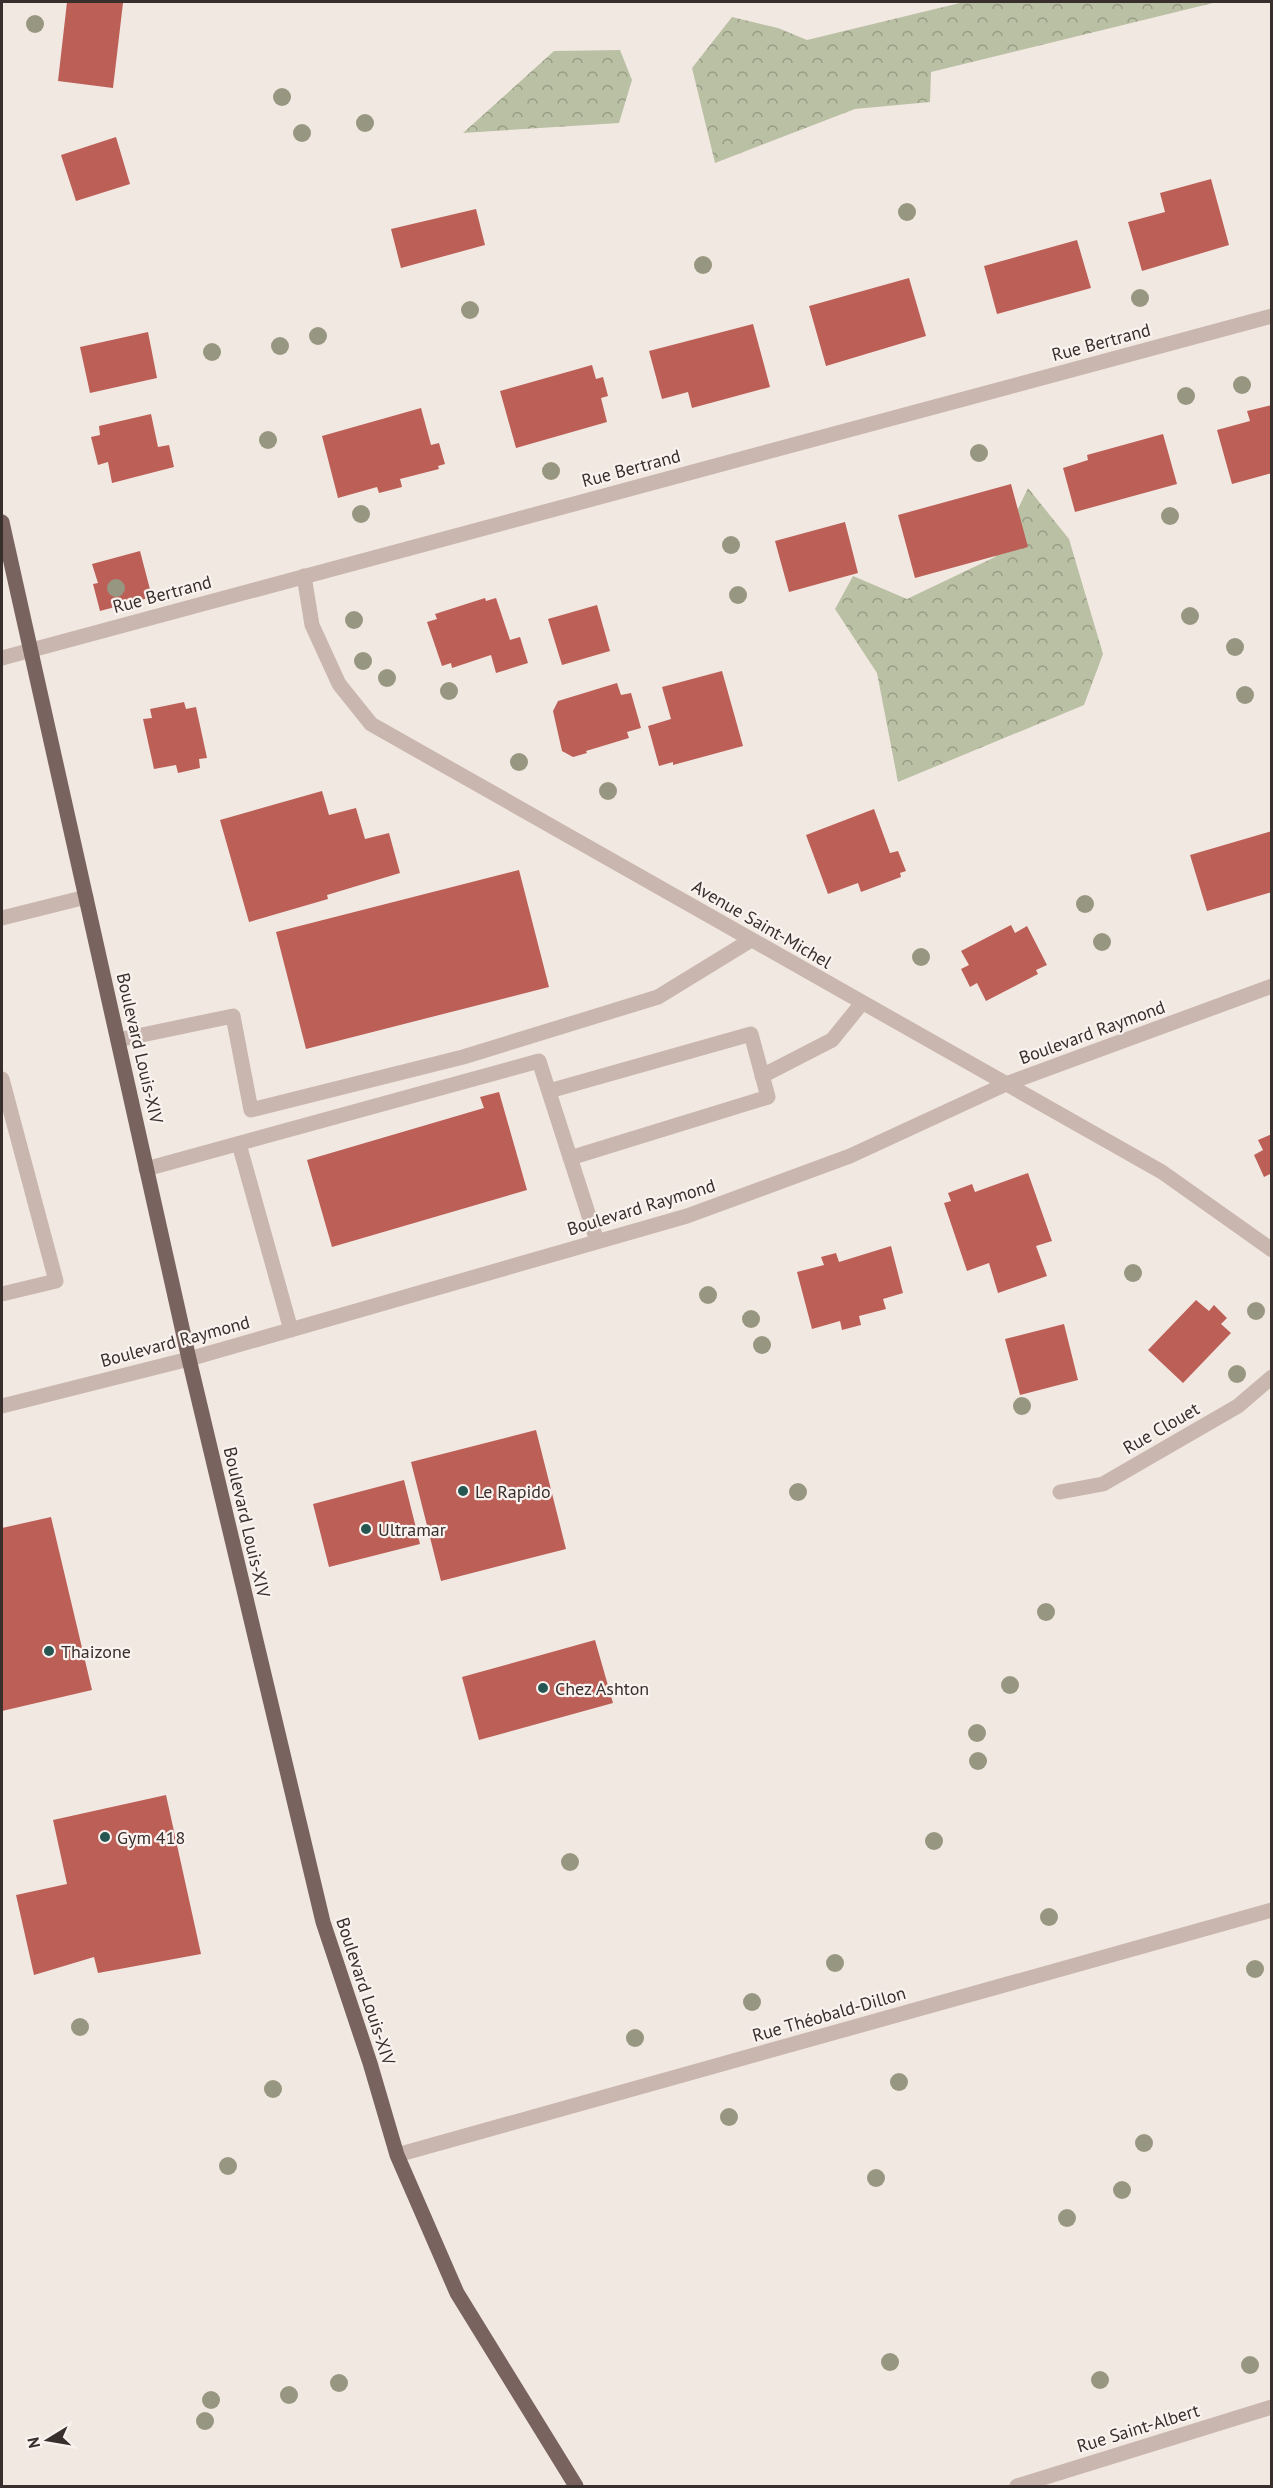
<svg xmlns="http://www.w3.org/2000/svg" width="1273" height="2488" font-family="'PT Sans',sans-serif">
<defs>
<pattern id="forest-crowns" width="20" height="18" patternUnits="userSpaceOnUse" patternTransform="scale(1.5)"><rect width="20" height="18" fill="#bac0a3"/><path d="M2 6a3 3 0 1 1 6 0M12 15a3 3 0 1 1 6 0" fill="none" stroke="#989c85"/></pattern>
</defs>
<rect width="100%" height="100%" fill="#f2e8e2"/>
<!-- forest -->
<path fill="url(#forest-crowns)" d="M964,2H1217L931,72L930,102L855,109L715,163L692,68L732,17L778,28L807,40Z
M620,50L632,80L619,123L463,133L554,51Z
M1028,488L1069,539L1103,654L1084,705L898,782L877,673L835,609L853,576L907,599L995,557Z"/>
<!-- building -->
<path fill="#bb5f57" d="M67,2L123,3L113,88L58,81Z
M116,137L130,184L76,201L61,155Z
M1211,179L1229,245L1142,271L1128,222L1165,212L1160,193Z
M476,209L485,245L401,268L391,229Z
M1077,240L1091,288L997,314L984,266Z
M909,278L926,336L826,366L809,306Z
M753,324L770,387L692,408L688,392L662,399L649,351Z
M148,332L157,378L90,393L80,347Z
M592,365L596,379L603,377L608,396L601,398L607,422L516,448L500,391Z
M1272,405V473L1232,484L1217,430L1250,421L1247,411Z
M421,408L431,445L439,443L445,464L438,466L439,469L400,479L402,487L379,493L377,487L338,498L322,436Z
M151,414L158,447L169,445L174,467L112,483L108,462L98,465L91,437L100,435L99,426Z
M1163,434L1177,484L1075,512L1063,468L1088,460L1087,455Z
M1011,484L1028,547L915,578L898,515Z
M845,522L858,573L789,592L775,541Z
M140,551L152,597L100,611L93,584L98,583L92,564Z
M485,598L486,601L496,598L510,640L520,637L528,663L496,673L491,655L452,668L451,663L442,666L427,622L437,619L435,614Z
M597,605L610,651L562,665L548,619Z
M722,671L743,746L673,765V762L659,766L648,726L671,719L662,687Z
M617,683L621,695L631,693L641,728L627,732L629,738L586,751L587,753L573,757L562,751L553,711L558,701Z
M184,702L186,709L196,707L207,758L199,759L200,768L178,773L176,765L154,769L143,719L152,718L150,709Z
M322,791L329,815L356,808L365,839L389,833L400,873L327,895L328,899L249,922L220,820Z
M874,809L890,853L898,851L906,871L900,873L901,877L861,892L858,883L828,894L806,835Z
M1272,831V892L1207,911L1190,855Z
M519,870L549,987L306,1049L276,932Z
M1011,925L1015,933L1027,926L1047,965L1036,970L1038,974L986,1001L977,983L970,987L961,969L969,965L961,951Z
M499,1092L527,1190L332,1247L307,1160L484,1108L480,1097Z
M1272,1134V1173L1264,1177L1254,1155L1263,1150L1258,1140Z
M1028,1173L1052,1241L1036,1246L1047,1276L998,1293L989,1263L967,1271L944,1203L951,1201L948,1193L972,1184L975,1192Z
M891,1246L903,1293L883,1299L886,1309L859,1316L861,1325L842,1330L840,1321L812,1329L797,1272L824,1265L821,1257L836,1253L839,1262Z
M1196,1300L1209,1311L1214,1305L1227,1318L1221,1324L1231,1333L1183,1383L1148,1350Z
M1064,1324L1078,1380L1020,1395L1005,1339Z
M536,1430L566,1549L441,1581L411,1462Z
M404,1480L420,1544L329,1567L313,1504Z
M51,1517L92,1690L2,1711V1528Z
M595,1640L613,1703L479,1740L462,1677Z
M166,1795L201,1954L98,1973L94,1957L34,1975L16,1895L67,1884L53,1820Z"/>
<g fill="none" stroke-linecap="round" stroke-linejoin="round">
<!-- minor -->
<path stroke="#c9b6ae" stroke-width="15" d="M304,576L312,625L339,684L371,724L1162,1172L1272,1250
M2,658L1272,316
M2,918L86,897
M118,1040L233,1016L251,1110L463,1057L658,997L751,940
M762,1076L832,1040L862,1003
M2,1079L56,1281L2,1294
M549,1091L751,1034L768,1097L570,1158
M239,1144L291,1330
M146,1169L539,1061L597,1241
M2,1406L189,1359L687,1216L850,1156L1006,1084L1272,986
M1060,1492L1103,1484L1238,1406L1272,1377
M397,2155L1272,1910
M1017,2486L1272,2407"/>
<!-- major -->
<path stroke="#79635f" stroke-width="15" d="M2,522L189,1359L323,1922L370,2063L397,2155L457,2293L576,2486"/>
</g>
<!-- trees -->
<g fill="#979781">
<circle cx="35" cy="24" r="9"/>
<circle cx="282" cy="97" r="9"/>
<circle cx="365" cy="123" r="9"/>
<circle cx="302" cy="133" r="9"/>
<circle cx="907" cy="212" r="9"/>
<circle cx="703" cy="265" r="9"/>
<circle cx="1140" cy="298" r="9"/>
<circle cx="470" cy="310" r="9"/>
<circle cx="318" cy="336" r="9"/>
<circle cx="280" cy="346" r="9"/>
<circle cx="212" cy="352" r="9"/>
<circle cx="1242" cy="385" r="9"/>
<circle cx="1186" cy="396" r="9"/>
<circle cx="268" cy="440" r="9"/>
<circle cx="979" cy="453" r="9"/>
<circle cx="551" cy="471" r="9"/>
<circle cx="361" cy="514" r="9"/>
<circle cx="1170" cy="516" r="9"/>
<circle cx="731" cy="545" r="9"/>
<circle cx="116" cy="588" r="9"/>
<circle cx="738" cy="595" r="9"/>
<circle cx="1190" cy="616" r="9"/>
<circle cx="354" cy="620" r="9"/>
<circle cx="1235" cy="647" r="9"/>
<circle cx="363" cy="661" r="9"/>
<circle cx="387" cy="678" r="9"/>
<circle cx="449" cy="691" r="9"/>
<circle cx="1245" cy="695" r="9"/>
<circle cx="519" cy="762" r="9"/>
<circle cx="608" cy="791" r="9"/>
<circle cx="1085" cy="904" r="9"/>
<circle cx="1102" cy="942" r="9"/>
<circle cx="921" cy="957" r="9"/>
<circle cx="1133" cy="1273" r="9"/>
<circle cx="708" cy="1295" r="9"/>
<circle cx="1256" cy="1311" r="9"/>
<circle cx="751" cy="1319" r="9"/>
<circle cx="762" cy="1345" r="9"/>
<circle cx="1237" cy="1374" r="9"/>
<circle cx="1022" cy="1406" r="9"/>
<circle cx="798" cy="1492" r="9"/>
<circle cx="1046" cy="1612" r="9"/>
<circle cx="1010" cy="1685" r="9"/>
<circle cx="977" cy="1733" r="9"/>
<circle cx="978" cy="1761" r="9"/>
<circle cx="934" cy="1841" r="9"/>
<circle cx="570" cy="1862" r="9"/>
<circle cx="1049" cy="1917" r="9"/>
<circle cx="835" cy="1963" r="9"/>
<circle cx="1255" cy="1969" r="9"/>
<circle cx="752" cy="2002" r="9"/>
<circle cx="80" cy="2027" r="9"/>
<circle cx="635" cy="2038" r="9"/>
<circle cx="899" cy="2082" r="9"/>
<circle cx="273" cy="2089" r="9"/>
<circle cx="729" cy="2117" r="9"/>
<circle cx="1144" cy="2143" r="9"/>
<circle cx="228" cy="2166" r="9"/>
<circle cx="876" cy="2178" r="9"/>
<circle cx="1122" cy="2190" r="9"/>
<circle cx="1067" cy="2218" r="9"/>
<circle cx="890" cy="2362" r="9"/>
<circle cx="1250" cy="2365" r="9"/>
<circle cx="1100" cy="2380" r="9"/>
<circle cx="339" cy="2383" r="9"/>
<circle cx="289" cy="2395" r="9"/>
<circle cx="211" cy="2400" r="9"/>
<circle cx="205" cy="2421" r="9"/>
</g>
<!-- markers -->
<g fill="#255652" stroke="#f9f2ee" stroke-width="2">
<circle cx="463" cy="1491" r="6"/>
<circle cx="366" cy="1529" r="6"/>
<circle cx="49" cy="1651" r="6"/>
<circle cx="543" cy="1688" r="6"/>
<circle cx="105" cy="1837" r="6"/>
</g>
<g text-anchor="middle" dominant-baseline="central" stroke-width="4.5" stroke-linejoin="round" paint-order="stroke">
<!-- street labels -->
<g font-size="18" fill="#382e2c" stroke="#f9f2ee">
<text transform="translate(1101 342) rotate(-15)">Rue Bertrand</text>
<text transform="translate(631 468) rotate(-15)">Rue Bertrand</text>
<text transform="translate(162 594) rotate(-15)">Rue Bertrand</text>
<text transform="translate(762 924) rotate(30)">Avenue Saint-Michel</text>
<text transform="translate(1092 1032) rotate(-20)">Boulevard Raymond</text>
<text transform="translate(140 1048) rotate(77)">Boulevard Louis-XIV</text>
<text transform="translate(641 1207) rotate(-17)">Boulevard Raymond</text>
<text transform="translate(175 1341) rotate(-15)">Boulevard Raymond</text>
<text transform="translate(1161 1428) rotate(-30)">Rue Clouet</text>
<text transform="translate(247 1522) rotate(77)">Boulevard Louis-XIV</text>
<text transform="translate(366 1991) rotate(72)">Boulevard Louis-XIV</text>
<text transform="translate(829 2014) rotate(-16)">Rue Théobald-Dillon</text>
<text transform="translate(1138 2428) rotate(-17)">Rue Saint-Albert</text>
</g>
<!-- poi labels -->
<g font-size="18" fill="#382e2c" stroke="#f9f2ee" text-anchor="start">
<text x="475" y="1491">Le Rapido</text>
<text x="378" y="1529">Ultramar</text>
<text x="61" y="1651">Thaizone</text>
<text x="555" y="1688">Chez Ashton</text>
<text x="117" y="1837">Gym 418</text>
</g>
</g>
<!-- border -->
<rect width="1273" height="2488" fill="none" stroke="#382e2c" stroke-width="6"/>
<!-- north arrow -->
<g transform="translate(48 2440) rotate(259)" stroke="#f9f2ee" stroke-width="4.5" paint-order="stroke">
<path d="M0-4.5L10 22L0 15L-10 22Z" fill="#382e2c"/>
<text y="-9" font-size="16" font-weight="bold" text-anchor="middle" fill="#382e2c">N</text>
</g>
</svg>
